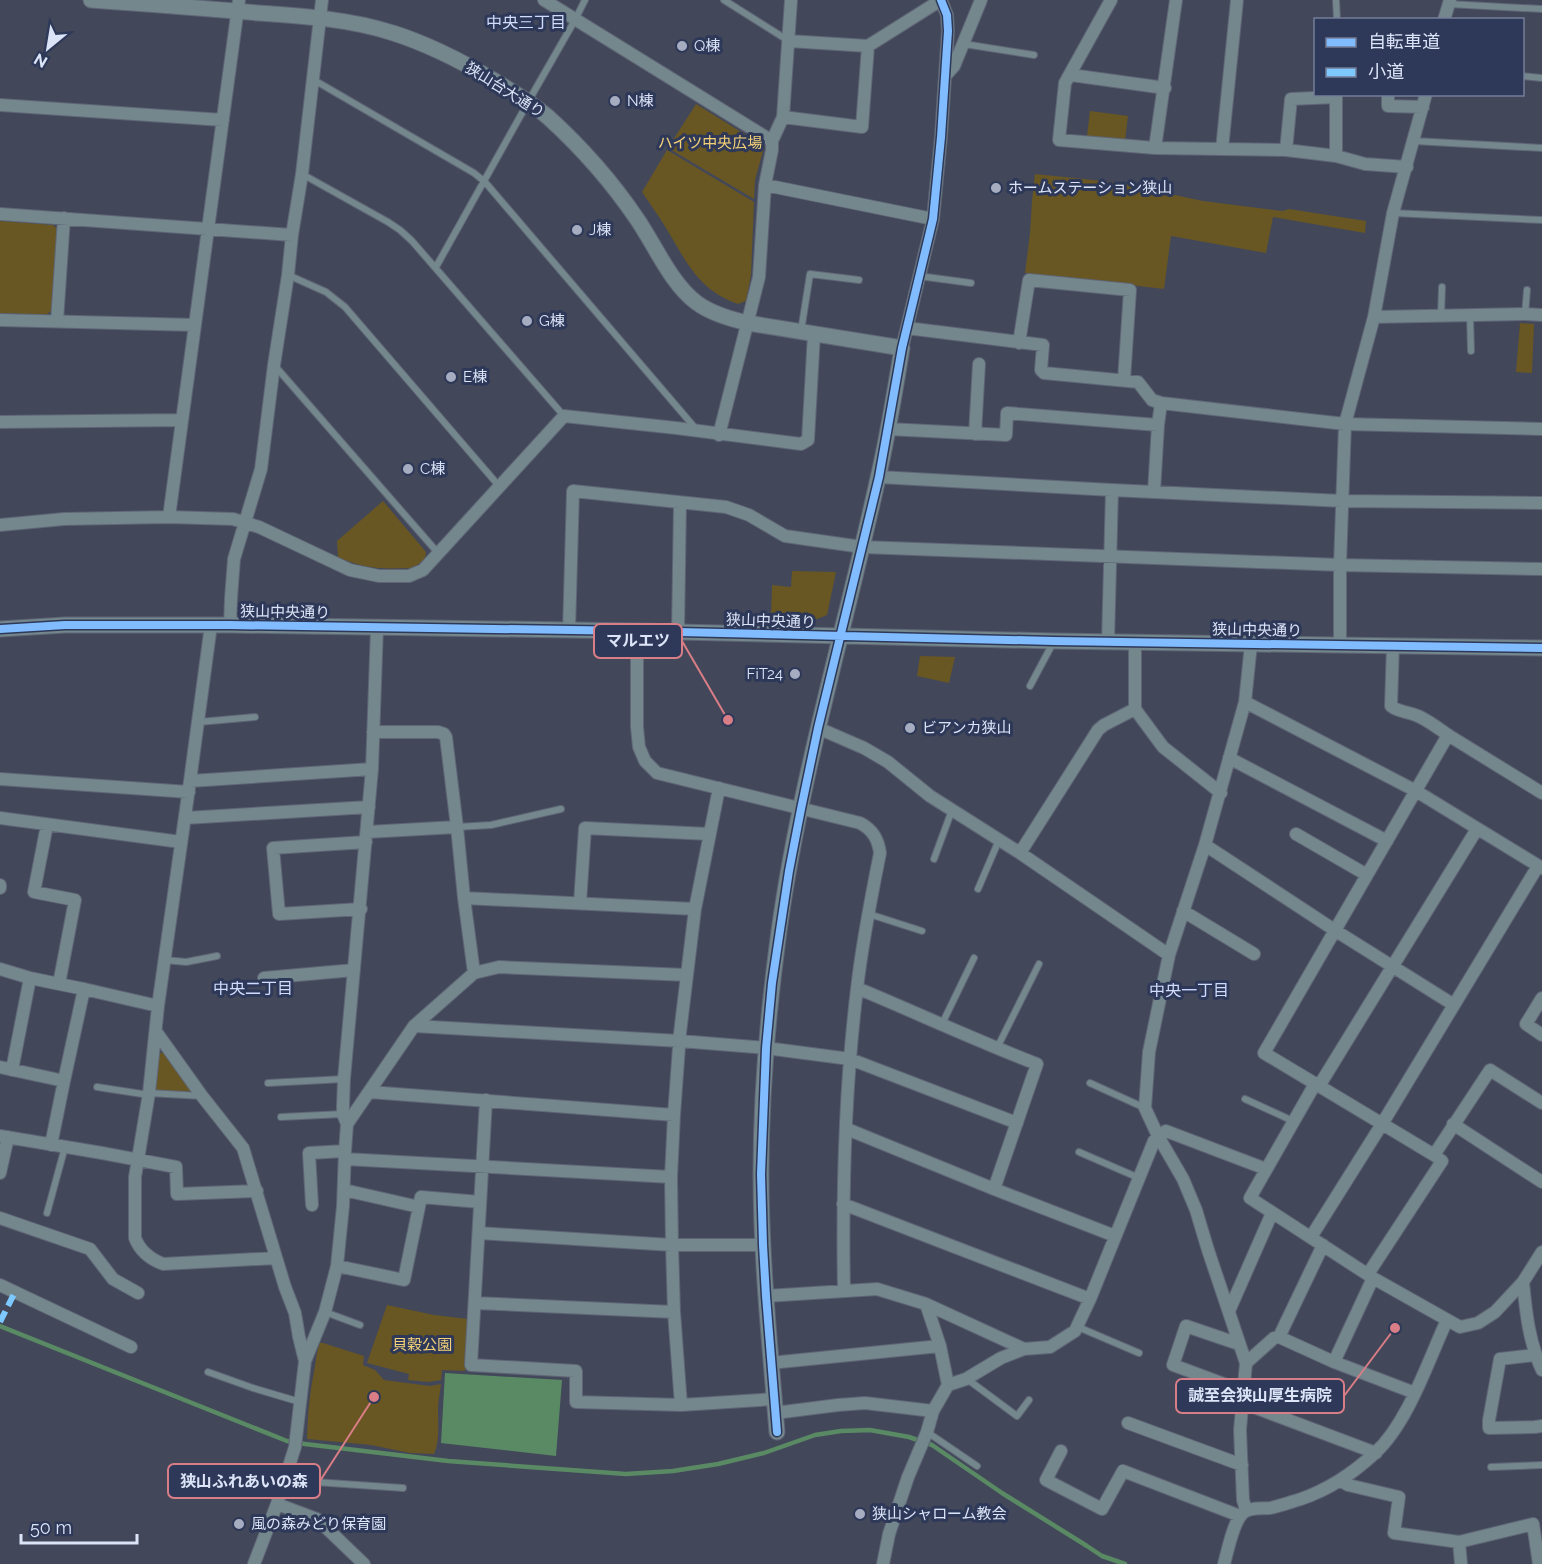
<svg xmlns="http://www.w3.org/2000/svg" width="1542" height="1564" font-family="Raleway,'Noto Sans JP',sans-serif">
<rect width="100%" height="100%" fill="#42485a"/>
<!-- green -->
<path fill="#685623" d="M696,104L762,145L763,151L755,180L754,199L668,148Z
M1090,111L1128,116L1125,140L1087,136Z
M667,150L754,202L751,275L746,301L738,304C698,290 686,261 666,228C658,215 650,204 642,192Z
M1035,174L1170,188V194L1203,201L1283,211L1289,209L1366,221L1365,233L1273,217L1266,253L1171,236L1164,289L1025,273L1030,233L1032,201Z
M0,221L53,225L58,230L52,310L46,315L0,313Z
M1520,323L1534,324L1532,373L1516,372Z
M383,501L426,552C426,561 418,565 410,568C381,569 365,569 338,557L337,541Z
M792,571L836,572L827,615L817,619L771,617L772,585L791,587Z
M920,656L955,657L949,683L917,676Z
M158,1053H164L195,1092L154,1091Z
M387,1305L434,1315L468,1319L465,1371L442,1370L441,1380L428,1382L408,1380L409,1374L367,1363Z
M320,1343H323L364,1356L363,1365L375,1370L384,1380L430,1386L441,1384C440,1393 438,1401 438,1409C438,1424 440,1440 434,1454L410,1453L371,1445L307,1439C308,1415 309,1396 314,1372C316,1362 316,1353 320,1343Z"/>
<!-- water -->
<path fill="#5a8a64" d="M445,1373L562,1380L556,1456L441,1443Z"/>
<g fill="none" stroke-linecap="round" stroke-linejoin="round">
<!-- stream -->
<path stroke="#5a8a64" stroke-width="4.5" d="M0,1326L287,1441L305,1444L448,1461L626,1474L673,1471L718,1464L764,1453L815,1435L841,1431L870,1430L909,1437L932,1445L1002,1493L1087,1546L1102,1556L1125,1564"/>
<!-- service casing -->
<g stroke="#5f6575" stroke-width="8">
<path id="service" d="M724,0L789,41
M1336,0L1337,20
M1449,4L1542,9
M964,44L1034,55
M1522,76L1542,78
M314,80L474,173L485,182L696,429
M1414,141L1542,148
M302,174L388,222L400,230L412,241L564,416
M1393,213L1542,220
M436,267L536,88L575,20L585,0
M288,275L326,292L345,307L499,486
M919,276L971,283
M1525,314L1527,290
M1470,315L1471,351
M1441,316L1442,287
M801,331L810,274L859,280
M275,366L438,553
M1030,686L1054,641
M199,722L255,717
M457,827L491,825L561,809
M934,859L952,810
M978,889L999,840
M869,914L922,931
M165,960L186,962L217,956
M942,1024L974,958
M997,1048L1039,964
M268,1083L344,1079
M1090,1083L1145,1108
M97,1087L149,1095
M149,1093L202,1096
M1245,1099L1293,1121
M281,1117L343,1114
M1079,1152L1139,1178
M47,1213L65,1147
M325,1312L360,1325
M1078,1327L1139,1353
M208,1372L253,1388L300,1402
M967,1379L1017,1416L1029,1400
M927,1432L977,1466
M1491,1467L1542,1465
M285,1480L403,1488"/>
</g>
<!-- minor casing -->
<g stroke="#5f6575" stroke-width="14">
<path id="minor" d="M544,0L772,141
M1111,0L1065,83L1059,140L1155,148L1286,150L1336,156L1365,164L1407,167
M1444,20L1450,0
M789,41L868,46L941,0
M1071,75L1165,88
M945,76L954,66L981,0
M1388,94V106L1423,107
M0,105L223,120
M783,117L862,127L868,46
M1155,148L1176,0
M1222,149L1237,0
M1286,150L1291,99L1336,97V156
M765,185L933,219
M0,214L292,235
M1374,317L1525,314L1542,315
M0,320L195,325
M57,321L64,218
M907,328L1043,345L1041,370L1044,373L1138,382L1152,400L1161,403L1345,424L1542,429
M1019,343L1029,280L1130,290L1124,380
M902,348L933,219L941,137L948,31L947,15L941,0
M0,422L182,420
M888,429L1006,435L1007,413L1158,425
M975,434L979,364
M719,435L759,277L765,185L772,150V141L783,117L791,0
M879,477L1112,490L1342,501L1542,503
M1154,492L1158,425L1161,403
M169,517L239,0
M0,525L64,519L169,517L233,519L259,527L350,570L379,576H409L423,570L564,416L676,428L801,444L808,440L814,334
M211,625L190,781L158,1006L149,1093L135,1177V1238C140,1251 150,1259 163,1264L276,1258
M230,625L231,598L234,559L261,469L274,365L288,275L292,235L302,174L322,0
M569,631L573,491L726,507L749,515L785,536L862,547L1340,565L1542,569
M637,631V727L639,747L645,761L657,773L860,823C873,830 878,839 880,853C871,898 862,943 857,989C845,1088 842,1190 844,1291
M678,632L680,503
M1108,642L1112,490
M1135,642V709L1163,747L1221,793
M1340,645V565L1345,424L1374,317L1393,213L1426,94
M1393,645L1391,706C1398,712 1409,712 1418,716C1429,721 1438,728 1448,735
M1245,702L1416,791L1542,868
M818,728L864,748L888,762L930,796L1020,853L1169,955
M373,732H438L444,734L446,737L457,827L464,898L474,973
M1229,758L1387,841
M0,779L189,792
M190,781L372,769
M0,818L181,842
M185,818L369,807
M367,832L457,827
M1296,834L1367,875
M1205,845L1336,931L1454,1005
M1020,853L1098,730L1104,725L1135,709
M0,885V888
M464,898L695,909
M580,903L585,828L709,834
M361,909L279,914L273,848L366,842
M1183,911L1254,954
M0,969L30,978L59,984L75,900L34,892L47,825
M264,978L354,970
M59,984L84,989
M857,988C917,1013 977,1041 1037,1064L994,1189
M1542,998L1526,1024L1542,1035
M414,1026L680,1041L766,1048L850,1059L1017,1123
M157,1033L202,1096L243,1148L285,1287L295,1313L299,1337L305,1361
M0,1067L64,1081
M12,1070L30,978
M1315,1084L1250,1198L1373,1278L1460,1327L1478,1323L1495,1312L1523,1282L1542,1252
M1319,1086L1477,829
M369,1092L674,1115
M486,1100L471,1365L576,1371V1402L681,1405L774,1399
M347,1124L414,1026L474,973L499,967L687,975
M1453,1124L1542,1182
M847,1129L994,1189L1115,1236
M0,1136L102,1153L176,1167L177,1194L257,1191
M51,1145L64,1081L84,989L158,1006
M1434,1155L1490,1070L1542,1103
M345,1159L671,1177
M0,1173L8,1137
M344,1190L419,1207
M843,1204L1090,1299
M312,1205L309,1153L345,1151
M0,1218L90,1249L113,1279L138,1293
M479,1233L672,1245H763
M1311,1237L1382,1124L1538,866
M337,1266L404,1280L421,1197L480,1202
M1368,1274L1442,1161L1434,1155L1264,1053L1448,735L1542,793
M1523,1282C1526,1313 1529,1342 1542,1370
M0,1285L131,1347
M766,1296L877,1289L926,1304L1024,1349
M475,1303L674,1312
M926,1304L940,1346L948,1385
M1229,1311L1272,1213
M1279,1337L1334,1362L1373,1278
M1239,1344L1186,1326L1173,1365L1243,1391
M1535,1355L1500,1359L1489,1420V1428L1535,1427L1542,1426
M1334,1362L1415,1393
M770,1363L940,1346
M1246,1363L1274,1338L1279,1337L1323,1245
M1243,1403L1376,1453
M681,1405L674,1312L672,1245L671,1177L674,1115L680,1033L695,909L719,788
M775,1413L838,1405L865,1403L933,1411
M1128,1423L1242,1465
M1061,1451L1046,1480L1102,1509L1123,1471L1240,1516
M1341,1481L1348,1485L1399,1497L1394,1533L1459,1542
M277,1504L317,1519L364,1564
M1246,1510L1243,1500L1240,1430L1246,1363L1208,1250L1196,1210L1183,1179L1158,1136L1145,1108L1149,1052L1169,955L1205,845L1245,702L1251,644
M254,1564L277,1504L295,1447L305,1361L325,1312L337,1266L343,1206L345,1151L347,1124L343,1114V1106L344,1079L372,769L377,627
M883,1564L889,1534L908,1477L927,1432L933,1411L948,1385L966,1379L1001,1358L1024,1349L1050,1347L1075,1331L1090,1299L1154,1141L1158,1136L1166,1131L1266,1169
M1224,1564C1228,1550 1233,1522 1243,1513C1250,1507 1262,1509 1270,1508C1280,1506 1291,1502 1301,1499C1330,1489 1352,1474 1375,1453C1408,1423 1428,1361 1447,1320
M1461,1564L1459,1542L1533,1524L1539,1564"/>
</g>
<!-- tertiary casing -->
<g stroke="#5f6575" stroke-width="17">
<path id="tertiary" d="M91,0C147,4 203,8 258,13C303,16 349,19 393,33C428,44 463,62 495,81C513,92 532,103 548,117C581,147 612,182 637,219C655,245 671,284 697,303C712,314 730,319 748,323L902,348C895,391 888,435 878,478C845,629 800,778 779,931C768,1012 761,1092 761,1173C761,1260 770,1346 777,1432
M0,629L65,625H230L637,631L1054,641L1542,648"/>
</g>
<!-- service -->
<use href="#service" stroke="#73878d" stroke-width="6"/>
<!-- minor -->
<use href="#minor" stroke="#73878d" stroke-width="12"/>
<!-- tertiary -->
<use href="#tertiary" stroke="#73878d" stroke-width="15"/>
<!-- quiet -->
<path stroke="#7dc8fe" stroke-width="6" stroke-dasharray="12 6" stroke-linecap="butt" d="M0,1322L15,1292"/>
<!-- cycleway casing -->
<g stroke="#2e3858" stroke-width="11">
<path id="cycleway" d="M0,629L65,625H230L637,631L1054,641L1542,648
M777,1432L766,1296L763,1245L761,1174L766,1048L772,983L789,871L801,809L818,728L879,477L902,348L933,219L941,137L948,31L947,15L941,0"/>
</g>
<!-- cycleway -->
<use href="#cycleway" stroke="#80bcff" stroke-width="8"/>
</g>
<!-- markers -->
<g fill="#a6adc1" stroke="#2e3858" stroke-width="2">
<circle cx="682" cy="46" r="6"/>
<circle cx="615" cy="101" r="6"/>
<circle cx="996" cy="188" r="6"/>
<circle cx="577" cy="230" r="6"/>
<circle cx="527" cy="321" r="6"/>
<circle cx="451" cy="377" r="6"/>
<circle cx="408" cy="469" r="6"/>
<circle cx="795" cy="674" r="6"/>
<circle cx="910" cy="728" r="6"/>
<circle cx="860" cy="1514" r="6"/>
<circle cx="239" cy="1524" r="6"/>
</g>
<g text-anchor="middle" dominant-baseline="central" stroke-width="6" stroke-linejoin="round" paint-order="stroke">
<!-- poi labels -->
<g font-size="15" fill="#dce4f8" stroke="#2e3858" text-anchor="start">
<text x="694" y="46">Q棟</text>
<text x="627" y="101">N棟</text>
<text x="1008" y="188">ホームステーション狭山</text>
<text x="589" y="230">J棟</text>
<text x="539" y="321">G棟</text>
<text x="463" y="377">E棟</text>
<text x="420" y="469">C棟</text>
<text x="783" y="674" text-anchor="end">FiT24</text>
<text x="922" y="728">ビアンカ狭山</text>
<text x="872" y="1514">狭山シャローム教会</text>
<text x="251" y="1524">風の森みどり保育園</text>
</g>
<!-- street labels -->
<g font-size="15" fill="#dce4f8" stroke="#2e3858">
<text transform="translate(505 90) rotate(32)">狭山台大通り</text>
<text transform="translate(285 612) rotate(1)">狭山中央通り</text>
<text transform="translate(771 621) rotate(2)">狭山中央通り</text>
<text transform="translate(1257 630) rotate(1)">狭山中央通り</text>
</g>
<!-- park labels -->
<g font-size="15" fill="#f5d278" stroke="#2e3858">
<text x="710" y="143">ハイツ中央広場</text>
<text x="422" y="1345">貝穀公園</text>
</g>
<!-- neighbourhood labels -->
<g font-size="16" fill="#d0dcfd" stroke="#2e3858">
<text x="526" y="22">中央三丁目</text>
<text x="253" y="988">中央二丁目</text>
<text x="1189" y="990">中央一丁目</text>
</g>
</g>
<!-- callouts -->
<path fill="none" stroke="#d97d86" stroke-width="2" d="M728 720L682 641M1395 1328L1344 1396M374 1397L320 1481"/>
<g fill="#d97d86" stroke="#2e3858" stroke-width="2">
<circle cx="728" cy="720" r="6"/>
<circle cx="1395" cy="1328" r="6"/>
<circle cx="374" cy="1397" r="6"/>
</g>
<g fill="#2e3858" stroke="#d97d86" stroke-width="2">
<rect x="594" y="624" width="88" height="34" rx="6"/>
<rect x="1176" y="1379" width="168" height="34" rx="6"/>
<rect x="168" y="1464" width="152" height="34" rx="6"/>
</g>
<g font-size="16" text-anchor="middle" font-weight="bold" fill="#dce4f8">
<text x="638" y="646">マルエツ</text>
<text x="1260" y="1401">誠至会狭山厚生病院</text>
<text x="244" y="1487">狭山ふれあいの森</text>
</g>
<!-- legend -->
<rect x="1314" y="18" width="210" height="78" fill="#2e3858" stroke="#747d98" stroke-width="1.5"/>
<rect x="1326" y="38" width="30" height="9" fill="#80bcff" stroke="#747d98" stroke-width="1.5"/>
<text x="1368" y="48" font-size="18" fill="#dce4f8">自転車道</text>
<rect x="1326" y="68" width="30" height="9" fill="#7dc8fe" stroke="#747d98" stroke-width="1.5"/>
<text x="1368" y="78" font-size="18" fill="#dce4f8">小道</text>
<!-- north arrow -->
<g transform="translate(48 48) rotate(210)" stroke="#2e3858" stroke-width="4.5" paint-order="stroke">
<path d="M0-4.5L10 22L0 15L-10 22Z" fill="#dce4f8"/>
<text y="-9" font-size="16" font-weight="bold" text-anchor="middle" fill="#dce4f8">N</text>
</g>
<!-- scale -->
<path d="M21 1534v9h116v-9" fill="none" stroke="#dce4f8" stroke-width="3"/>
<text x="30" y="1534" font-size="18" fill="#dce4f8" stroke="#2e3858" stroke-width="4.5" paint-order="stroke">50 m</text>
</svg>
